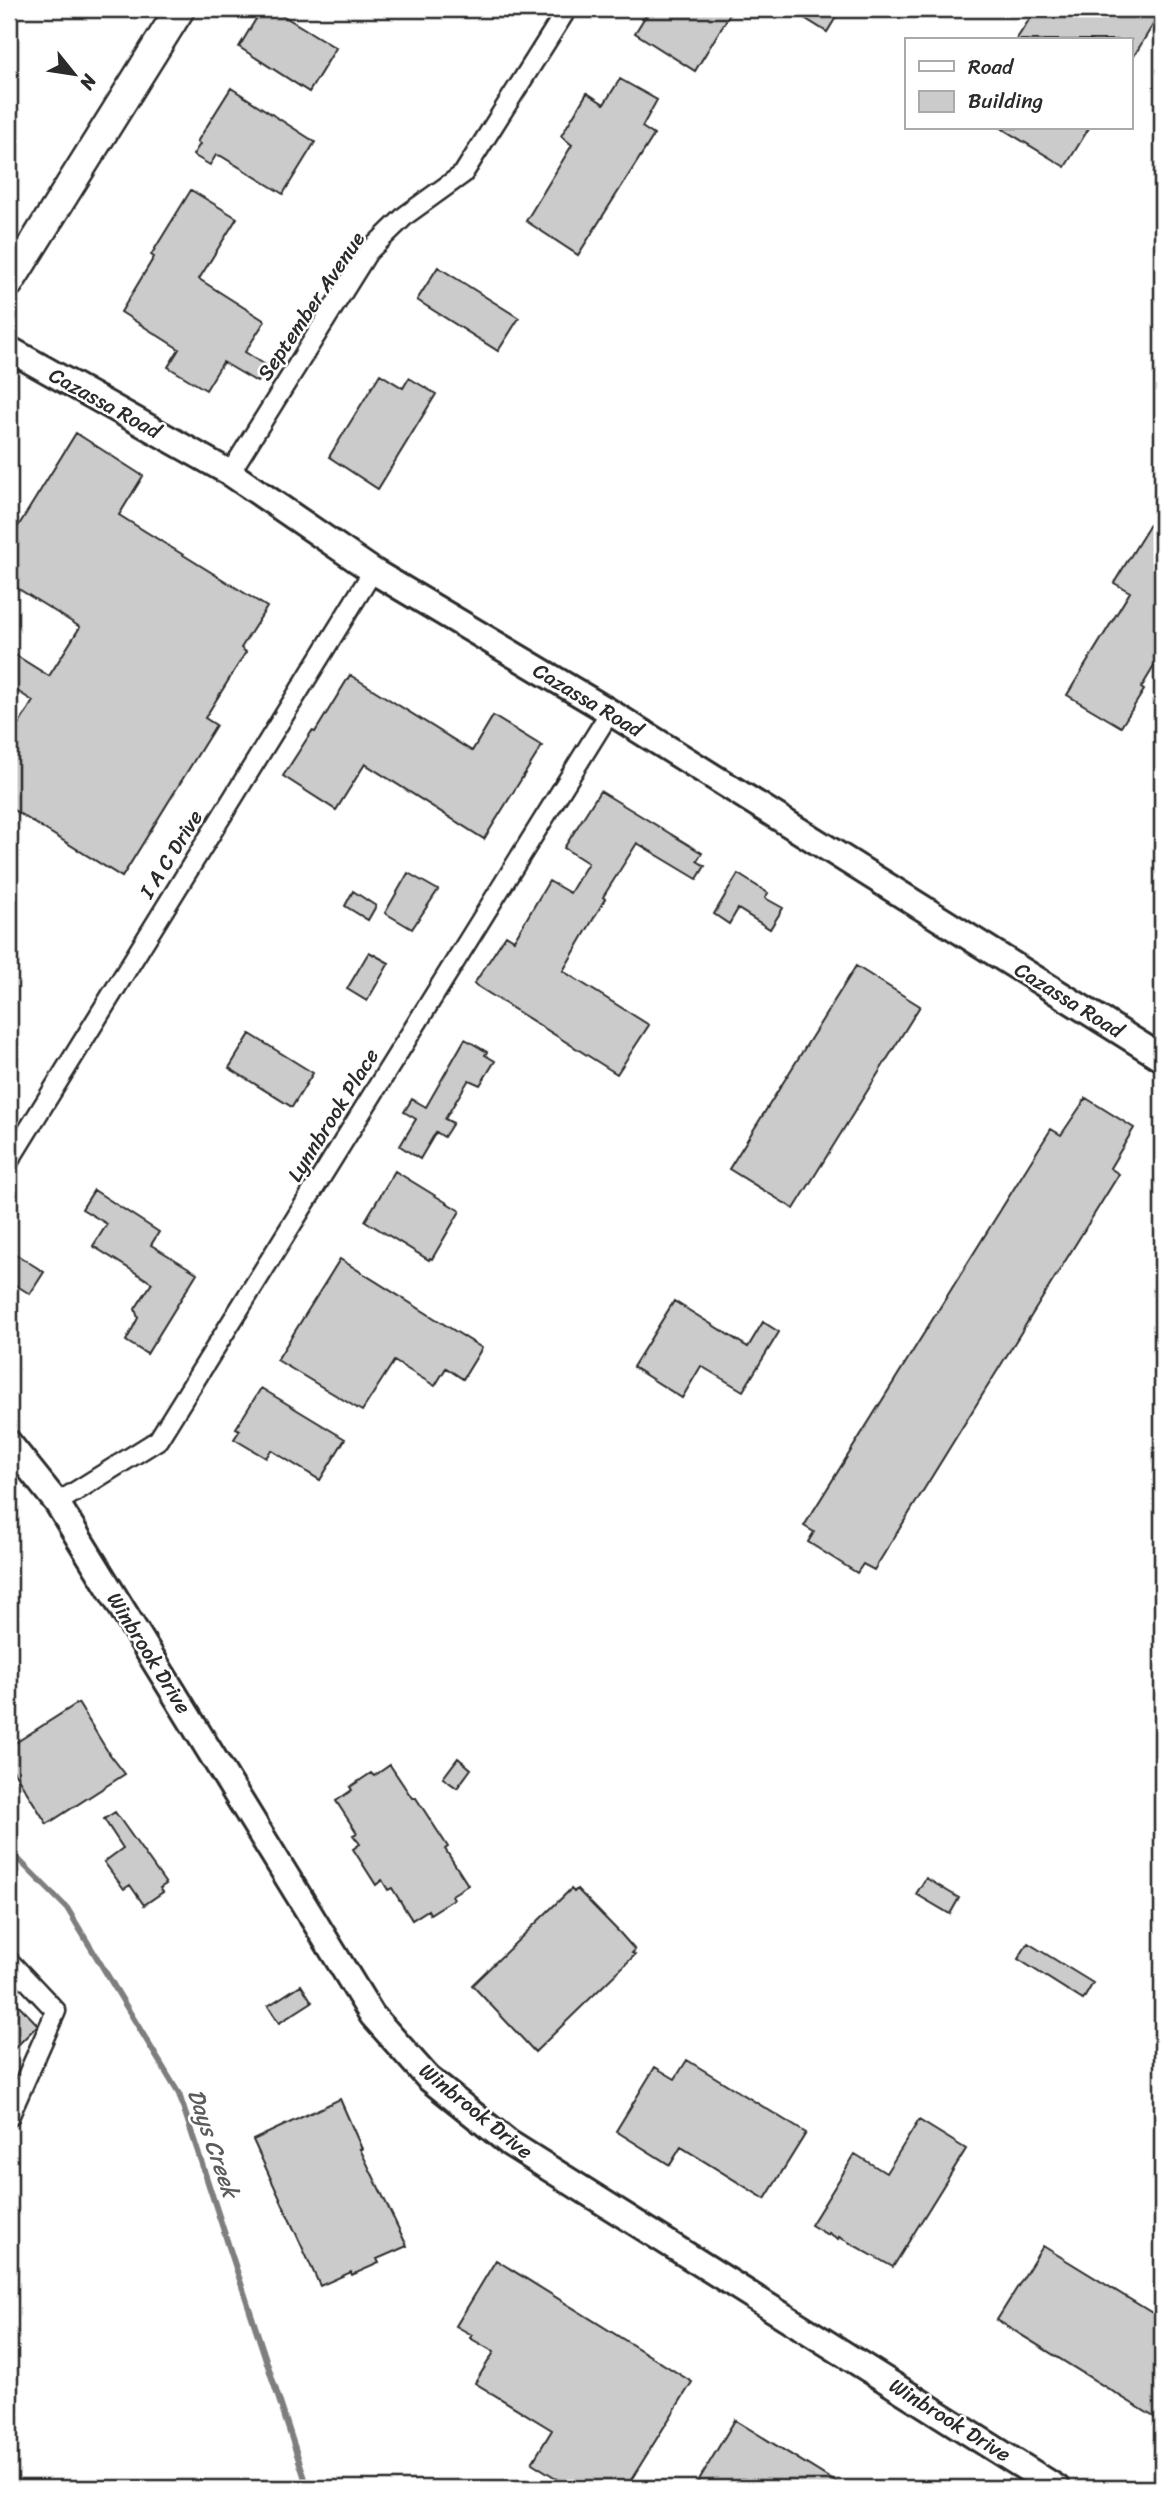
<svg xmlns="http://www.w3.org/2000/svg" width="1171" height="2497" font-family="Sriracha,sans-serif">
<rect width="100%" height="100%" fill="#fff"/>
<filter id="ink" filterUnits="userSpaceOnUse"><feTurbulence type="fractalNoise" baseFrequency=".0143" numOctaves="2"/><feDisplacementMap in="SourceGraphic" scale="14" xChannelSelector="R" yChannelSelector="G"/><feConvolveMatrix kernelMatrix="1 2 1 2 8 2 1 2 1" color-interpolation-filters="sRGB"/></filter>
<g filter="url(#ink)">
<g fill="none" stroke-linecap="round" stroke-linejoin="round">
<!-- stream -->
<path stroke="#7e7e7e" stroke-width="6" d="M9,1850L67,1908L179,2094L308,2488"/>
</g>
<!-- building -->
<path fill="#cbcbcb" stroke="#2b2b2b" stroke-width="2" d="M262,9H272L336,48L309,92L239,47Z
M650,9H733L695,71L635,33Z
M790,9H841L827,32Z
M1036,9H1162V10L1131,61V40H1016Z
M620,79L657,100L642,127L654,135L578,255L526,221L572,145L561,136L587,93L604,104Z
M231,88L315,142L283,194L221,156L216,155L210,165L193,155L200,144L197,142Z
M1001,128H1089L1065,167Z
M191,190L237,218L199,279L265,321L245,352L267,366L257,382L223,362L206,390L168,367L179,349L121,312L154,257L151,255Z
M438,267L519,318L498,351L417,300Z
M380,374L403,388L409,378L436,394L378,489L329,457Z
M76,433L143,476L119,515L267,607L241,648L246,652L205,718L216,725L122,877L9,807V741L33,701L9,686V651L49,676L80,627L9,583V541Z
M1162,505V653L1141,688L1144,690L1121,727L1067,695L1130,592L1114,583Z
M350,675L472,751L493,716L542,746L484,839L365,764L336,810L283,776L312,731L315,732Z
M600,791L702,853L697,861L705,866L697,879L637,843L603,897L605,899L563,971L649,1025L617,1074L474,984L506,935L514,940L549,881L570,893L588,863L564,848Z
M408,873L438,890L412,929L385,913Z
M738,874L768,893L765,898L783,908L770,929L738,909L729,924L714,914Z
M353,891L376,906L368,920L345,906Z
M369,952L389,963L367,1001L347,989Z
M856,966L920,1006L794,1209L729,1169Z
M250,1034L313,1073L292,1107L229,1068Z
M465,1039L487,1052L485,1055L495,1061L480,1085L469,1080L468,1081L445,1119L453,1123L444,1137L436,1132L420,1159L400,1146L416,1119L404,1112L412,1099L426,1107Z
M1086,1098L1134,1128L1110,1168L1119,1174L874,1570L863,1564L857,1573L808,1542L814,1532L804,1526L1051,1129L1061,1135Z
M395,1171L460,1211L432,1259L430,1258L429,1260L365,1221Z
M94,1190L159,1232L151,1245L197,1273L147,1354L126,1341L138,1318L135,1309L152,1283L93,1246L107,1224L82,1209Z
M9,1250L44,1272L30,1294L9,1281Z
M340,1259L482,1348L463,1379L446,1368L435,1386L394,1361L362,1411L277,1360Z
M674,1301L748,1347L763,1322L779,1332L743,1391L701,1366L682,1398L633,1367Z
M261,1388L345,1439L320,1480L271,1450L266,1458L234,1439L240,1430L236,1428Z
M78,1703L108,1752L125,1774L47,1824L9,1764V1747Z
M458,1758L471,1769L457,1788L443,1778Z
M390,1765L412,1798H416L448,1847L445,1849L468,1885L452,1895L454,1899L430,1914L428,1910L412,1920L392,1888L388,1890L382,1880L376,1885L353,1849L360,1844L353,1835L357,1833L336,1801L352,1790L350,1787L371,1773L374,1776Z
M115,1812L166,1884L160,1888L163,1892L144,1905L130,1885L124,1889L104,1862L123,1848L104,1819Z
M926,1878L959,1898L950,1914L916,1894Z
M571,1889L574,1892L577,1889L620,1933L635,1950L632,1953L635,1955L535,2052L472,1985Z
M1028,1943L1093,1983L1083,2000L1018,1959Z
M301,1985L312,2002L279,2023L268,2006Z
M9,1995L38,2025L9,2054Z
M687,2060L806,2133L765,2199L681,2147L670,2165L616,2131L655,2067L675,2079Z
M340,2099L362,2149H360L407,2246L377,2259L379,2263L352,2275L351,2272L320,2286L253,2140Z
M919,2120L966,2149L893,2267L839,2237L838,2239L829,2233L828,2235L811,2225L855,2154L886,2173Z
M1043,2246L1162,2319V2422L997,2320Z
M496,2260L692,2382L626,2488H572L532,2463L552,2430L475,2383L494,2352L470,2338L472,2335L456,2326Z
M735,2420L845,2488H694Z"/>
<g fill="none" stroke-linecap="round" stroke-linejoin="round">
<!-- street casing -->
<g stroke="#2b2b2b" stroke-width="23">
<path id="street" d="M230,473L368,252L406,215L463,174L567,9
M9,1161L373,571
M57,1503L158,1440L610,712
M9,1961L56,2011L9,2117"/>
</g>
<!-- secondary casing -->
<g stroke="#2b2b2b" stroke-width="30">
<path id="secondary" d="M9,349L230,473L373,571L610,712L1162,1058
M9,1443L57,1503L372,2015L428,2078L509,2143L1057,2488"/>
</g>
<!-- primary casing -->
<g stroke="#2b2b2b" stroke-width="33">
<path id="primary" d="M9,283L180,9"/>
</g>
<!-- street -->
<use href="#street" stroke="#fff" stroke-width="18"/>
<!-- secondary -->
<use href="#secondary" stroke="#fff" stroke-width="24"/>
<!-- primary -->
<use href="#primary" stroke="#fff" stroke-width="28"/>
</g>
</g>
<g text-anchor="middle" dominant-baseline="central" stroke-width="5" stroke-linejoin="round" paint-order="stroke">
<!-- street labels -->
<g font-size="21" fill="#2b2b2b" stroke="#fff">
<text transform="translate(311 306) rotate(-56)">September Avenue</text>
<text transform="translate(105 403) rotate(29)">Cazassa Road</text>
<text transform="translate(588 700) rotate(31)">Cazassa Road</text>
<text transform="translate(171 854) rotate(-58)">I A C Drive</text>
<text transform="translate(1069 1000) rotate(32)">Cazassa Road</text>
<text transform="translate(333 1115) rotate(-58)">Lynnbrook Place</text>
<text transform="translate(149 1653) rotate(58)">Winbrook Drive</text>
<text transform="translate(476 2111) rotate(39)">Winbrook Drive</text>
<text transform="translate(950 2420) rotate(32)">Winbrook Drive</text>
</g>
<!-- water labels -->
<g font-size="23" font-style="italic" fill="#5c5c5c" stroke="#fff">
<text transform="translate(213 2143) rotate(71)">Days Creek</text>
</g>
</g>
<!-- margin -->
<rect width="1171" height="2497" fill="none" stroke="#fff" stroke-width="35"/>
<rect x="18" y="18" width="1136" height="2462" fill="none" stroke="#2b2b2b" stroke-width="2.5" filter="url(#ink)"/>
<!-- legend -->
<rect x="905" y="38" width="228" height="91" fill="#ffffff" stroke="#aaaaaa" stroke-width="2"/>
<rect x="919" y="61" width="35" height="10" fill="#ffffff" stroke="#aaaaaa" stroke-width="2"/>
<text x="968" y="74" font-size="21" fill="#2b2b2b">Road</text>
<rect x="919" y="91" width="35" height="21" fill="#cbcbcb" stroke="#aaaaaa" stroke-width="2"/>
<text x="968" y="108" font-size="21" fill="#2b2b2b">Building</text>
<!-- north arrow -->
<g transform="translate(74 74) rotate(120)" stroke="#ffffff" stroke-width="5" paint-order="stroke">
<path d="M0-5L12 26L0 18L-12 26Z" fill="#2b2b2b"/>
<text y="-10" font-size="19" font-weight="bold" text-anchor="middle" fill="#2b2b2b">N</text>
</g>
</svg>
